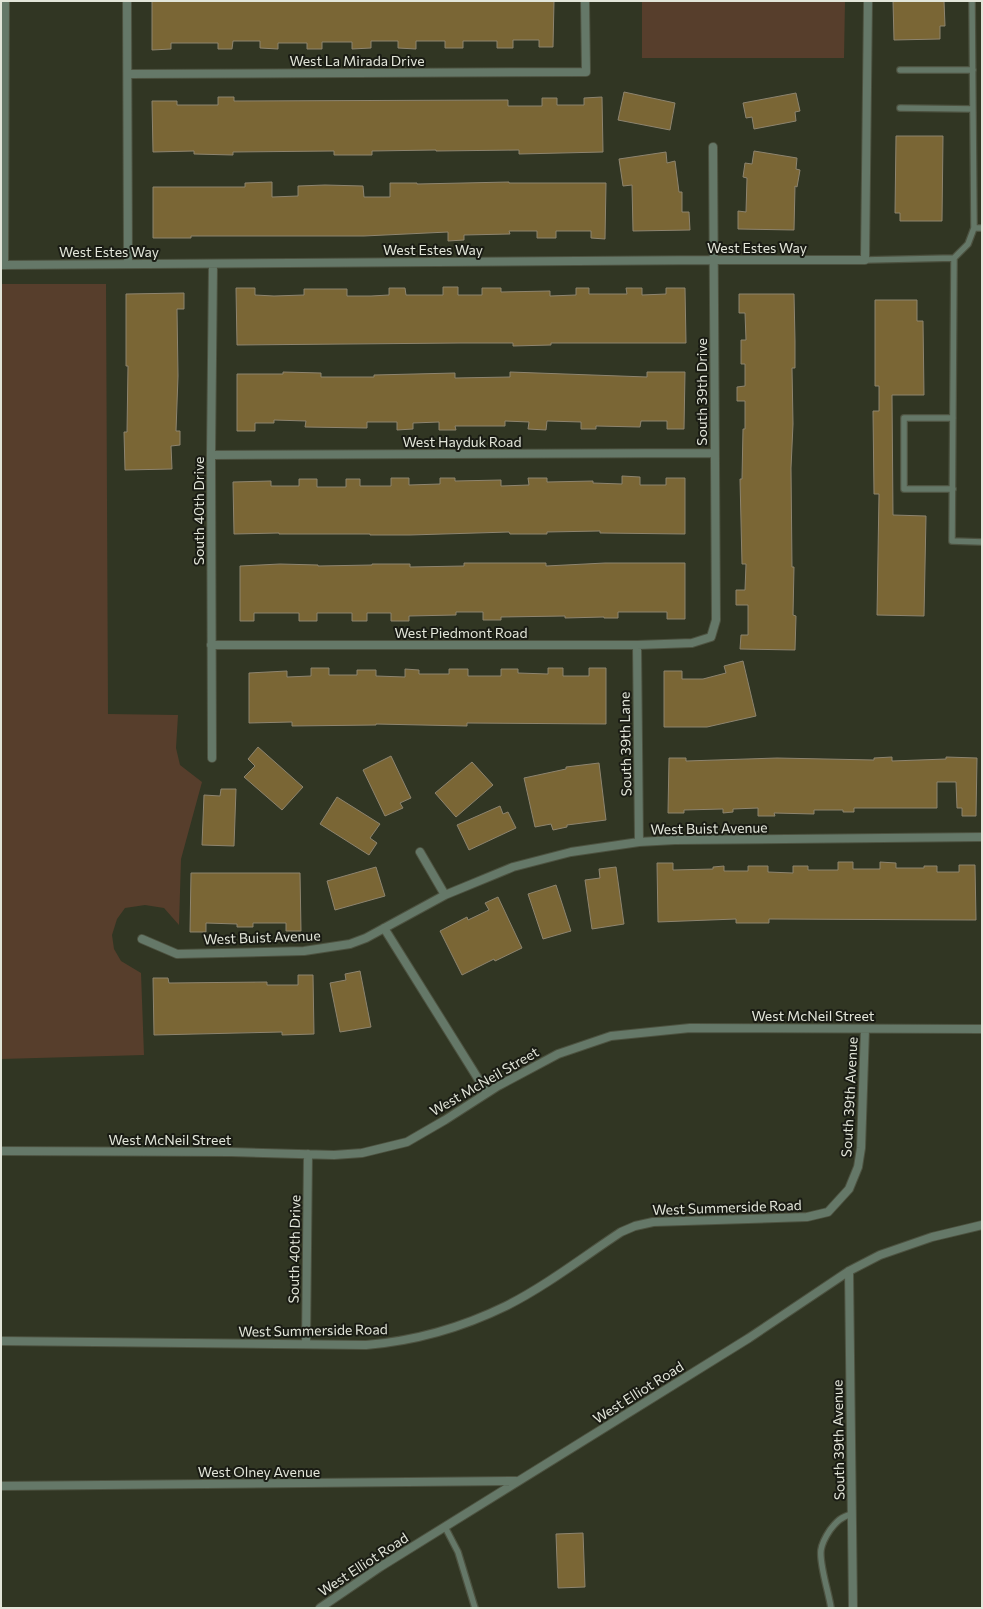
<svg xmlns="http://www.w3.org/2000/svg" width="983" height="1609" font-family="Commissioner,sans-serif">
<rect width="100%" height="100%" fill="#313623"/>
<!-- green -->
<path fill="#573e2c" d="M642,1H845L844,58H642Z
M1,284H106L108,714L178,715L176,748L180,765L202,782L181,859L179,925L164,908L145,905L125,908L117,919L112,935L114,949L121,961L141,973L144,1055L1,1059Z"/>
<!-- building -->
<path fill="#7a6635" stroke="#8d846f" d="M152,1H554L553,47H539V40H513V48H497V41H463V48H445V41H416V49L398,48V41H371V48L352,49V42H322V49H307V43H278V49L260,48V41H233L232,49H218V43H171V49L152,50Z
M893,1H944L945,26H940V39L894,40Z
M624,92L675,103L670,130L618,120Z
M796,93L800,111L795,112L796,121L754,129L752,117L746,118L743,103Z
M218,97H234V101L508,100V106H542V98H557V105H584V98L602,97L603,152L519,154V150L436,151V150L372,151V155H334V151L233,152V155L194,154V151L153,152L152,101H177V105H218Z
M896,136H943L942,221H900V213H895Z
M754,151L797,158L796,169L800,170L797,187L795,186L794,230L738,229V211L746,212L747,178L743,177L745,163L752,164Z
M666,152L667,163L675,161L679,192H682V212H689L690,230L633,231L632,185L623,186L619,159Z
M272,182V197L298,196V186L325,185L363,186L364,197H390V183H417V184L509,182V183H606L605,239L591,238V231H556V238H537V231H509L510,234L464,235V240L448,241V232L364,236H191V238H153V187H245V183Z
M443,287H458V295H482V288H501V292L550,291V296L576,295V288H589V294H627L626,288H642V295L666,294V288H685L686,343H551V345L513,346V343H460L237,345L236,288H255V295L274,296L304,295V289H347V296H371L389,295V288H405L406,295H443Z
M184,293V309H177L178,376L176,431H180V445L171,446L172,469L125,470L124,432H127L128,366H126V294Z
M739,294H794L795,341V368H792L793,424L791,468L792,567H794L793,615L796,616L795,650L740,649L741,635H748V605H736V590H745L746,564H742L740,479H742L743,429H745V401H737V387L745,386V364H741V340H746L745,313H739Z
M875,300H917V321H923L924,395H892L893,515L926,516L924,616L877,615L879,494H874L873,411H879V386H875Z
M283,372L321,373V377H374V375L455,373V378L510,377V372L647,377V372H685L684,429H667V421H641L640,427L596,426V429H581V422L547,421L546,430L528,429L529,422L505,421V426H455L456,430H439V422L413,423V429L397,430V422H367V428L305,427L306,421L274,420V423H255V431H237V374H283Z
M622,476L640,477V485H666V478H685V534L600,533V531L547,532V534H510L509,532L410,535H370V534H279V533L234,534L233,482L271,481V486H299V479H317V487H346V479H360V486H391V478H409V485L440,484V478H455V481L501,480V486L529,485L528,478H547V482L593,481V483L622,484Z
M464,563H546V566L605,563H685V619H667V612H618V618H604V617L565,618V616L501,617V620H483V612H456V615L409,616V621H391V613H367V621H352V613H317V621H299V613H254V621H240V566L280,564L318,565V566L372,565V564H410V567L464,566Z
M743,661L756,716L707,727H664V671H682V679H703L726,673L724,666Z
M311,668H329V675H357V670H376V676L405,677V669L419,670V674H449V669H468V676H501V669H518V673L548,674V668H563V676H589V668H606V724L467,723V726L376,724V725L292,726V722L249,723V673L287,671V677L311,676Z
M258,747L303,787L282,810L244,777L255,766L248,759Z
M391,756L411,798L400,803L403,808L385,816L363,770Z
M892,757V761L946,759V757L977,758L976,816H962V808H957L956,782H937V808H854V812H843V810H814V814L774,813L775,816H758V808L733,809V812L723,813V809L684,810V813H668L669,758H686V761L777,758L874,760V758Z
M472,762L493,785L456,817L435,793Z
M599,763L606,820L567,825V827L553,830L551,824L535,827L524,778L566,769V767Z
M221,789H236L234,846L202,845L204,795L220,796Z
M337,797L380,824L370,838L377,843L369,855L320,824Z
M500,806L503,814L508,812L516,828L469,850L457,825Z
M838,862H853V869H880V862L896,863V868H924V866H937V872H959V865H975L976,920L769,919V923H736V919L658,922L657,863H673V870L713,869V867L724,866V871H748V866H768V872L793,873V866H808V870H838Z
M376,867L385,896L335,910L327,881Z
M616,867L624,924L592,929L585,880L600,878L599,869Z
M191,873H300L301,931H286V923H253V927H237V924L206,923V932H190Z
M556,885L571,931L543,939L528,894Z
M498,897L522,948L495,961L494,959L462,975L440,931L467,917L468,920L489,910L485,903Z
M360,971L371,1027L340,1032L330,983L346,980L345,974Z
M298,975H313L314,1034L282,1035V1032L154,1035L153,978H168L169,983L267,982V985H298Z
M583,1533L585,1587L558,1588L556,1534Z"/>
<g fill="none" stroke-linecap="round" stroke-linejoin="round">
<!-- service casing -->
<g stroke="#4d5240" stroke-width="8">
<path id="service" d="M972,1L974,228L968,244L954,258L952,541L982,542
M900,70H973
M900,108L973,109
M974,228H982
M865,260L954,258
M953,489H904V418H953
M445,1527L458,1552L475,1608
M831,1608C829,1593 819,1564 821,1550C822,1543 826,1536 830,1530C837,1521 841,1517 852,1514"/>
</g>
<!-- minor casing -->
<g stroke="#4d5240" stroke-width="10">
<path id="minor" d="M127,1L128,264
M128,74L586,72L585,1
M1,265L714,260H865L868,1
M4,265L5,1
M211,455L714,453
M211,645H637L692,643L711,637L716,620L713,147
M637,645L639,842
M212,758L211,455L213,264
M420,852L445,895
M384,928L487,1093
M142,939L177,954L304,951L350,944L366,938L445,895L513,867L571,852L639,842L675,840L982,837
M1,1151L231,1152L334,1155L362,1153L407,1142L445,1120L498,1086L558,1054L611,1036L690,1028L982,1029
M849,1271L853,1608
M1,1341L366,1345C415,1341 461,1328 506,1306C546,1286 583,1257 621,1232L635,1226L653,1222L807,1217L828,1212L849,1189L858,1167L861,1148L865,1029
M306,1344L308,1154
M1,1486L516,1481
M320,1608L380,1567L749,1338L849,1271L880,1255L932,1237L982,1225"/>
</g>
<!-- service -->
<use href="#service" stroke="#657868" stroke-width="5.5"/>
<!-- minor -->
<use href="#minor" stroke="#657868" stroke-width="8"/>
</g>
<g text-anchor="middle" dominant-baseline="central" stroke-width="4" stroke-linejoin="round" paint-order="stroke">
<!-- street labels -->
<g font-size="14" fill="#e2e5d9" stroke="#1a1c14">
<text x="357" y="60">West La Mirada Drive</text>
<text x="757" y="247">West Estes Way</text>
<text x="433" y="249">West Estes Way</text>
<text x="109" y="251">West Estes Way</text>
<text transform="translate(701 392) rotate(-90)">South 39th Drive</text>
<text x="462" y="441">West Hayduk Road</text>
<text transform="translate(198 511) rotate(-90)">South 40th Drive</text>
<text x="461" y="632">West Piedmont Road</text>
<text transform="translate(625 744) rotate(-91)">South 39th Lane</text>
<text transform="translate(709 828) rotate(-1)">West Buist Avenue</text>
<text transform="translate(262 937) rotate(-2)">West Buist Avenue</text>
<text x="813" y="1015">West McNeil Street</text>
<text transform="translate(484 1081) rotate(-30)">West McNeil Street</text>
<text transform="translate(849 1097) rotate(-87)">South 39th Avenue</text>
<text x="170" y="1139">West McNeil Street</text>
<text transform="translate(727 1207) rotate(-2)">West Summerside Road</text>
<text transform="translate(294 1249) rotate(-89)">South 40th Drive</text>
<text transform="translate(313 1330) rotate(-1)">West Summerside Road</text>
<text transform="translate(638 1392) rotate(-32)">West Elliot Road</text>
<text transform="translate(838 1440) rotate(-91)">South 39th Avenue</text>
<text x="259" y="1471">West Olney Avenue</text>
<text transform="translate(363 1564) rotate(-33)">West Elliot Road</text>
</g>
</g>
<!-- border -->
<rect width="983" height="1609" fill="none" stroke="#e2e5d9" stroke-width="4"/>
</svg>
